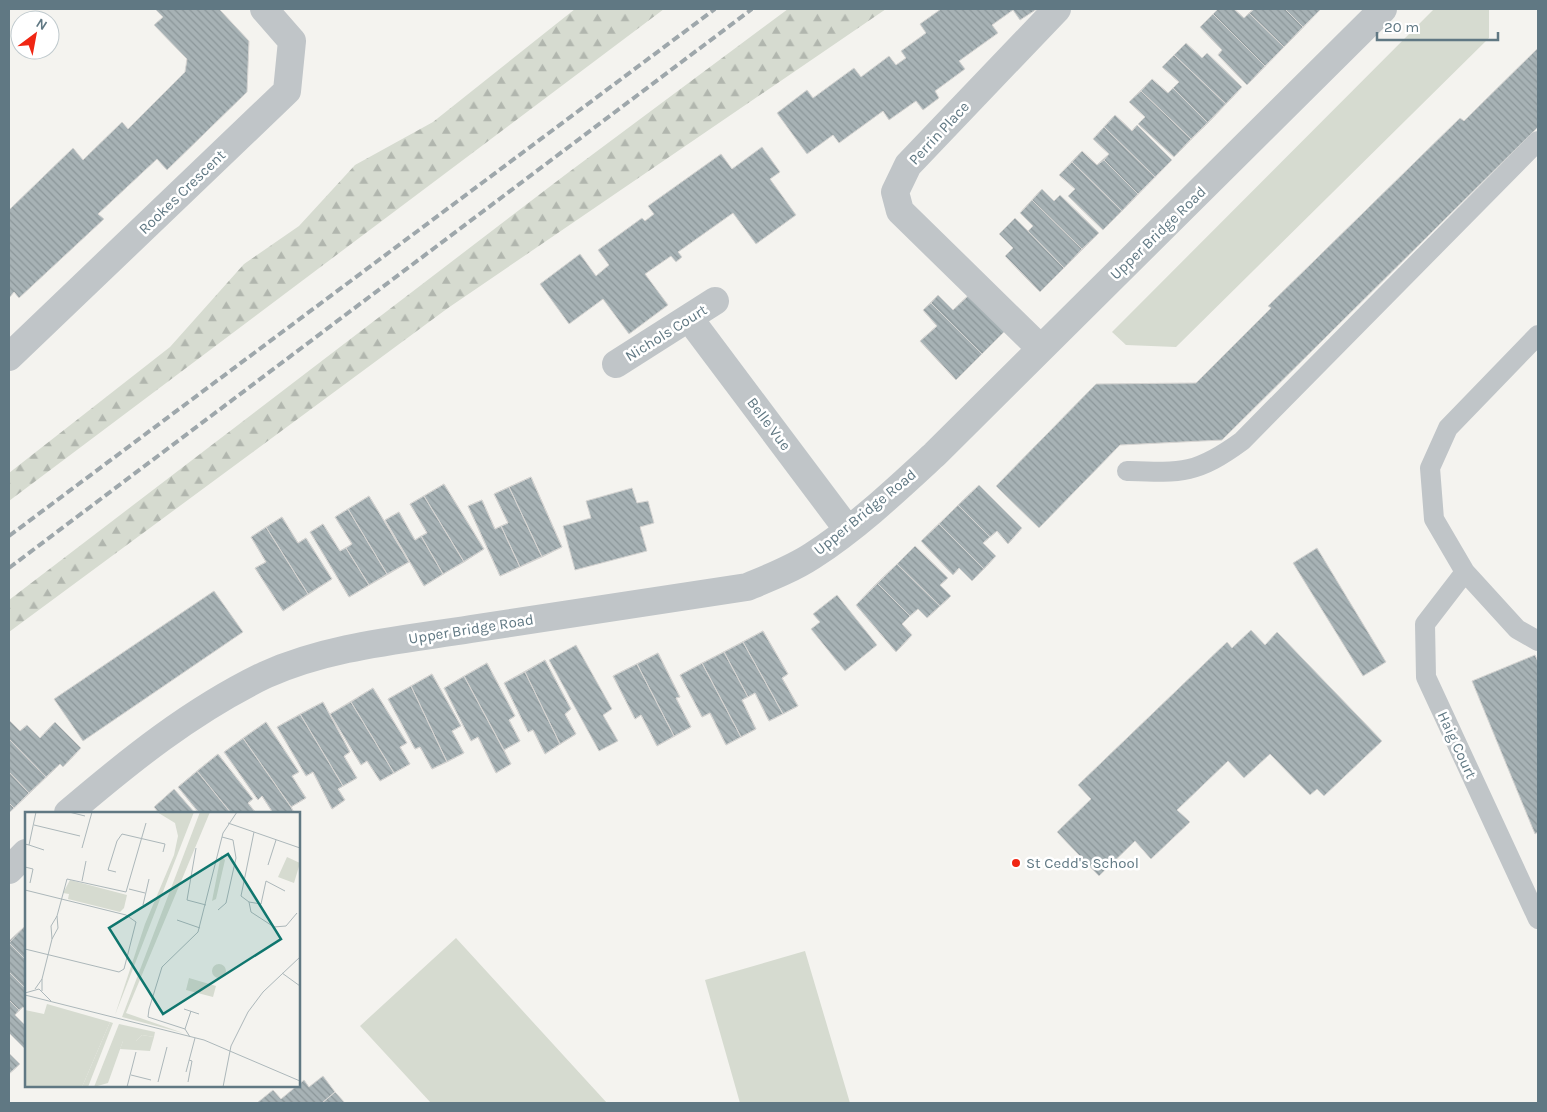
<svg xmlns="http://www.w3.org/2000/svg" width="1547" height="1112" font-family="Karla,sans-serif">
<defs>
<pattern id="forest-firs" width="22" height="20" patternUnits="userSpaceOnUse" patternTransform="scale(1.25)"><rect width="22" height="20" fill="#d6dbd0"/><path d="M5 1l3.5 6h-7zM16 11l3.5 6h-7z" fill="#b1b6ae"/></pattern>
<pattern id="building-back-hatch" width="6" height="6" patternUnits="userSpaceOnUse" patternTransform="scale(1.25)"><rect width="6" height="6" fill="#a7b2b5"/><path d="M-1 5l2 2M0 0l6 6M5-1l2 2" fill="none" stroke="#8b9699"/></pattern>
</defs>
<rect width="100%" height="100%" fill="#f4f3ef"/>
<!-- green -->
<path fill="#d6dbd0" d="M1434,9H1489V38L1176,347L1126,345L1112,332Z
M456,938L607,1103H431L360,1026Z
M805,951L850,1103H740L705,980Z"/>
<!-- forest -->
<path fill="url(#forest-firs)" d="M575,9H664L9,501V473L170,347L244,264L299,226L355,165L433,122Z
M788,9H886L448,308L9,632V600L565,175Z"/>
<!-- building -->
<path fill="url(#building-back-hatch)" stroke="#d5d4d2" d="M155,9H219L249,41L247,92L167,170L157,159L98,214L104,219L19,298L14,292L9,298V210L73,148L83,160L122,122L128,129L185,72L187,59L154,25L163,17Z
M941,9H1037L1020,20L1013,10L992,25L998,33L959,61L965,69L935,91L939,98L923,110L916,101L889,120L883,111L839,143L833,135L807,154L777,113L807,90L813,98L854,68L861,77L889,56L896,65L906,58L901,51L926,33L920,24Z
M1218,9H1234L1244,18L1254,9H1321L1247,85L1218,55L1222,50L1200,27Z
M1218,9H1234L1244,18L1249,13L1284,47L1265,66L1213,14Z
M1254,9H1285L1303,27L1284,47L1249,13Z
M1285,9H1321L1303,27Z
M1213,14L1265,66L1247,85L1218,55L1222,50L1200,27Z
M1186,43L1202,58L1207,53L1242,87L1174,157L1138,124L1145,117L1129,102L1152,79L1168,93L1179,82L1162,67Z
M1186,43L1202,58L1207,53L1242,87L1226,104L1174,55Z
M1538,48V127L1222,440L1120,445L1039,528L996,486L1096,384L1196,383L1271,308L1268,306L1460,118L1464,121Z
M1174,55L1226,104L1208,123L1173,88L1179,82L1162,67Z
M1152,79L1168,93L1173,88L1208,123L1191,139L1141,91Z
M1141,91L1191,139L1174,157L1138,124L1145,117L1129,102Z
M1115,115L1132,131L1137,125L1172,160L1103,230L1068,196L1075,189L1059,175L1082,151L1097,165L1109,154L1093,139Z
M1115,115L1132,131L1137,125L1172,160L1155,177L1104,127Z
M1104,127L1155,177L1138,194L1104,160L1109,154L1093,139Z
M762,147L780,172L770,179L796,215L756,244L733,213L678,252L682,257L676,262L671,256L645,274L668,305L629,334L603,299L569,324L540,284L580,254L596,276L609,265L598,250L642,218L645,221L654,214L648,206L721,154L732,169Z
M1082,151L1097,165L1104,160L1138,194L1122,211L1072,162Z
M1072,162L1122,211L1103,230L1068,196L1075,189L1059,175Z
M1042,189L1054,201L1060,195L1099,233L1040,292L1005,256L1013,248L999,234L1015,218L1028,231L1033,226L1020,213Z
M1042,189L1054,201L1060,195L1099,233L1082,249L1032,200Z
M1032,200L1082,249L1064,268L1028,231L1033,226L1020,213Z
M1015,218L1064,268L1040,292L1005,256L1013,248L999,234Z
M971,293L1007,329L956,380L920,341L937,326L923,310L938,295L953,310Z
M971,293L1007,329L982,354L931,303L938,295L953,310Z
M931,303L982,354L956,380L920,341L937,326L923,310Z
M531,477L562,547L500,576L468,506L482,500L495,529L508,523L494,494Z
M531,477L562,547L542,557L509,487Z
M444,484L484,549L424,586L385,520L399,512L415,540L427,533L410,504Z
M444,484L484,549L464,562L424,496Z
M979,485L1022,528L1008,544L997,531L983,543L996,556L972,581L959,568L953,575L921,541Z
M979,485L1022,528L1008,544L997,531L990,537L958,505Z
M509,487L542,557L520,567L501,526L508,523L494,494Z
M632,488L637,503L648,501L654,523L640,527L647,551L575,570L563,526L591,518L586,501Z
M369,496L409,562L349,597L310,532L323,524L340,551L352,544L335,517Z
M369,496L409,562L387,574L348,509Z
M424,496L464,562L443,574L421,536L427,533L410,504Z
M482,500L495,529L501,526L520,567L500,576L468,506Z
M958,505L990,537L983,543L996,556L984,569L939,524Z
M348,509L387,574L369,585L346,548L352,544L335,517Z
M399,512L415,540L421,536L443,574L424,586L385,520Z
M282,517L298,543L306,538L332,579L283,611L255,568L266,562L251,537Z
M282,517L298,543L306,538L332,579L308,594L266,527Z
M323,524L340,551L346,548L369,585L349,597L310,532Z
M939,524L984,569L972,581L959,568L953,575L921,541Z
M266,527L308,594L283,611L255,568L266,562L251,537Z
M915,546L948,578L940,585L951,596L927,618L918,609L910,616L902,624L912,635L896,652L856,605Z
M915,546L948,578L940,585L951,596L940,606L897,564Z
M1317,548L1386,662L1363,676L1293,563Z
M897,564L940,606L927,618L918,609L910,616L877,583Z
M877,583L910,616L902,624L912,635L896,652L856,605Z
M214,591L243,632L83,741L54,699Z
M837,595L877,645L845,671L811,629L820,622L813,614Z
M1251,630L1265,645L1277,632L1382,741L1324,796L1317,789L1310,795L1270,754L1244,778L1228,761L1177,810L1190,822L1151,859L1135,841L1099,876L1057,832L1091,799L1078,785L1227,642L1232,648Z
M763,631L788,674L782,678L798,706L769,721L755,693L742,700L756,729L726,745L710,713L702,717L680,675Z
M763,631L788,674L782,678L798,706L783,714L743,642Z
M743,642L783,714L769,721L755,693L748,697L724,652Z
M576,645L612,709L603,715L618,741L599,751L549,660Z
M724,652L748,697L742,700L756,729L741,737L702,663Z
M658,653L680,697L676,698L691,727L657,746L641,715L635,719L613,676Z
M658,653L680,697L676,698L691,727L674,736L637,664Z
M1535,655L1538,662V832L1535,834L1472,681Z
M545,660L571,709L565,714L576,734L545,754L533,730L528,732L504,683Z
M545,660L571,709L565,714L576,734L560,744L525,672Z
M487,663L515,716L509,720L520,741L504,750L511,764L496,773L478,737L471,741L444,688Z
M487,663L515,716L509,720L520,741L504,750L464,676Z
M702,663L741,737L726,745L710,713L702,717L680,675Z
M637,664L674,736L657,746L641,715L635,719L613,676Z
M525,672L560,744L545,754L533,730L528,732L504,683Z
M432,674L461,726L452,731L464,753L432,769L420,747L415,749L388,699Z
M432,674L461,726L452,731L464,753L447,762L411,686Z
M464,676L511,764L496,773L478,737L471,741L444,688Z
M411,686L447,762L432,769L420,747L415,749L388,699Z
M373,688L407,743L400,747L410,764L380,781L367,761L361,765L330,714Z
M373,688L407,743L400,747L410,764L394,773L351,702Z
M323,702L350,752L344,756L357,778L338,789L345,800L332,809L313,772L306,776L277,727Z
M323,702L350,752L344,756L357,778L343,786L300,714Z
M351,702L394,773L380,781L367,761L361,765L330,714Z
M300,714L343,786L338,789L345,800L332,809L313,772L306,776L277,727Z
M9,720L20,731L27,725L40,738L55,722L81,748L63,767L60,764L9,813Z
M9,720L20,731L27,725L40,738L55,722L81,748L63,767L60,764L46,777L9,739Z
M266,722L299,772L292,776L306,798L291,807L294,813H273L262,796L258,800L224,752Z
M266,722L299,772L292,776L306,798L291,807L243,738Z
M243,738L291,807L294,813H273L262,796L258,800L224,752Z
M9,739L46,777L29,793L9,772Z
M218,754L253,799L248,803L256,813H199L178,787Z
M218,754L253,799L248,803L256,813H231L197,771Z
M197,771L231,813H199L178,787Z
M9,772L29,793L14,808L9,803Z
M174,789L195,813H159L154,807Z
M9,803L14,808L9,813Z
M24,927L26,929V1010L23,1007L15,1015L26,1026V1050L9,1033V941Z
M24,927L26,929V960L9,943Z
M9,943L26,960V989L9,972Z
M9,972L26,989V1010L23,1007L19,1010L9,1000Z
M9,1000L19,1010L15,1015L26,1026V1050L9,1033Z
M9,1053L20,1064L9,1074Z
M9,1053L20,1064L9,1074Z
M323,1076L335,1092L322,1103H257L273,1090L281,1099L304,1080L309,1087Z
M335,1092L345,1103H322Z"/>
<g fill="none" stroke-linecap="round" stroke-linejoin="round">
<!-- lane -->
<path stroke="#c0c5c8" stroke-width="20" d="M1538,335L1448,428L1430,468L1434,519L1465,572L1517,629L1538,641
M1127,471C1182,473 1197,474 1242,441L1538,141
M1465,572L1425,624L1426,677L1538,919"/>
<!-- street -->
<path stroke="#c0c5c8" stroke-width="28" d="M689,318L848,530
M1040,348L900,211L895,192L908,165L1057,9
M9,357L287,91L292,41L264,9
M616,364L715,301
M68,813C129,761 192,710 265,675C329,646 402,640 471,629C563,615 655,601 747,587C769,578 792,569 812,556C857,527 896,490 935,454L1383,9
M9,870L26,853"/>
<!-- rail -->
<path stroke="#9ea7ab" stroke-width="4" stroke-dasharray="8 4" stroke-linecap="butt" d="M9,536L715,9
M9,568L752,9"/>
</g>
<!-- markers -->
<circle fill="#f02613" stroke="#fff" stroke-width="2" cx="1016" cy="863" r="5"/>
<g text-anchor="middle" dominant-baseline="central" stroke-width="5" stroke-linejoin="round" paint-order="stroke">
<!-- street labels -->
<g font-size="15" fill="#607883" stroke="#fff">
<text transform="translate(939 133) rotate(-47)">Perrin Place</text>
<text transform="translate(182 192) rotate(-44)">Rookes Crescent</text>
<text transform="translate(1158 233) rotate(-44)">Upper Bridge Road</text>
<text transform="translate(666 333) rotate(-32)">Nichols Court</text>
<text transform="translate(769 424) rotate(53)">Belle Vue</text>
<text transform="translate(865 512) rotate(-39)">Upper Bridge Road</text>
<text transform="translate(471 629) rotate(-9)">Upper Bridge Road</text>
<text transform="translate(1457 745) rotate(65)">Haig Court</text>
</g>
<!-- poi labels -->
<g font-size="15" fill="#607883" stroke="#fff" text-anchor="start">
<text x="1026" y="863">St Cedd's School</text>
</g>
</g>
<!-- overview -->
<g transform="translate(25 812)">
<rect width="275" height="275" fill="#f4f3ef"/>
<path d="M196,43L200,48L191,87L187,89ZM262,45L275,51L269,71L253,65ZM187 159a7 7 0 1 1 14 0a7 7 0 1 1-14 0ZM164,166L191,174L188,185L161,178Z" fill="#d6dbd0"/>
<path d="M132,0H169L90,203L120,112L149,43L153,24L150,11ZM175,0H185L101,201L158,221L97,205ZM85,210L88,211L63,275H57ZM94,212L130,220L129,225L117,223L111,229H98L83,271L69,275Z" fill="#d6dbd0"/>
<path d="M22,192L85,210L57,275H0V198L19,202Z" fill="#d6dbd0"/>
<path d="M45,68L102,83L99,96L95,100L43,87L44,82L38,81ZM117,223L129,225L125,239L95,237L98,229H111Z" fill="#d6dbd0"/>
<path fill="none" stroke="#acb7ba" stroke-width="1" d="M44,0L60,4M203,11L275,36M9,13L55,24M229,20L216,84L224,90L236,92L241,69L260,79M0,32L4,33L11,0M4,33L19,38M57,36L67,0M171,36L162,88L181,93M243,53L251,28M0,55L8,57L5,71M91,60L83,58L92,29L97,22L140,32L138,40M57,69L61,49M104,77L120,81M0,78L101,103L111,110L99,157L94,160L0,137M224,90L226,100L249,115L261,114L272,101M118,93L124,67M193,98L201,91L211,46L208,28L197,25M32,104L42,67L101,80L121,11M152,108L175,116M257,161L275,174M17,167L27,127L33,116L32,104L26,114L27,127M10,177L17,167V179M0,181L14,177L26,189M0,183L179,228L275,269M159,197L174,202M160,217L166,199M165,225L160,217L123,205L124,197L137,155L173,120L198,21L212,0M161,260L170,226M106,263L126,268M133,270L142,235M163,270L167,249L164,248M102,275L111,240M198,275L206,234L223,200L238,180L275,145"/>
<path fill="#0f766e" fill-opacity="0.15" stroke="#0f766e" stroke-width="2.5" d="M203,42L256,127L138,202L84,116Z"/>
<rect width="275" height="275" fill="none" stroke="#607883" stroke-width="2.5"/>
</g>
<!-- border -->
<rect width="1547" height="1112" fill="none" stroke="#607883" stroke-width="20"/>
<!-- north arrow -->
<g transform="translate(35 35) rotate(32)"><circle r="24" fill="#ffffff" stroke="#bfc9cd"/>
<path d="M0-4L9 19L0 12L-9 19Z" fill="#f02613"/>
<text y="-8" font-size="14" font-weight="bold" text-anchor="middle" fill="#607883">N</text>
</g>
<!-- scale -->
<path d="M1377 32v8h121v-8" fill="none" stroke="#607883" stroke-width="2.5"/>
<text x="1384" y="32" font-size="15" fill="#607883" stroke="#ffffff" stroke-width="4" paint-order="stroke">20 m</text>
</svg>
